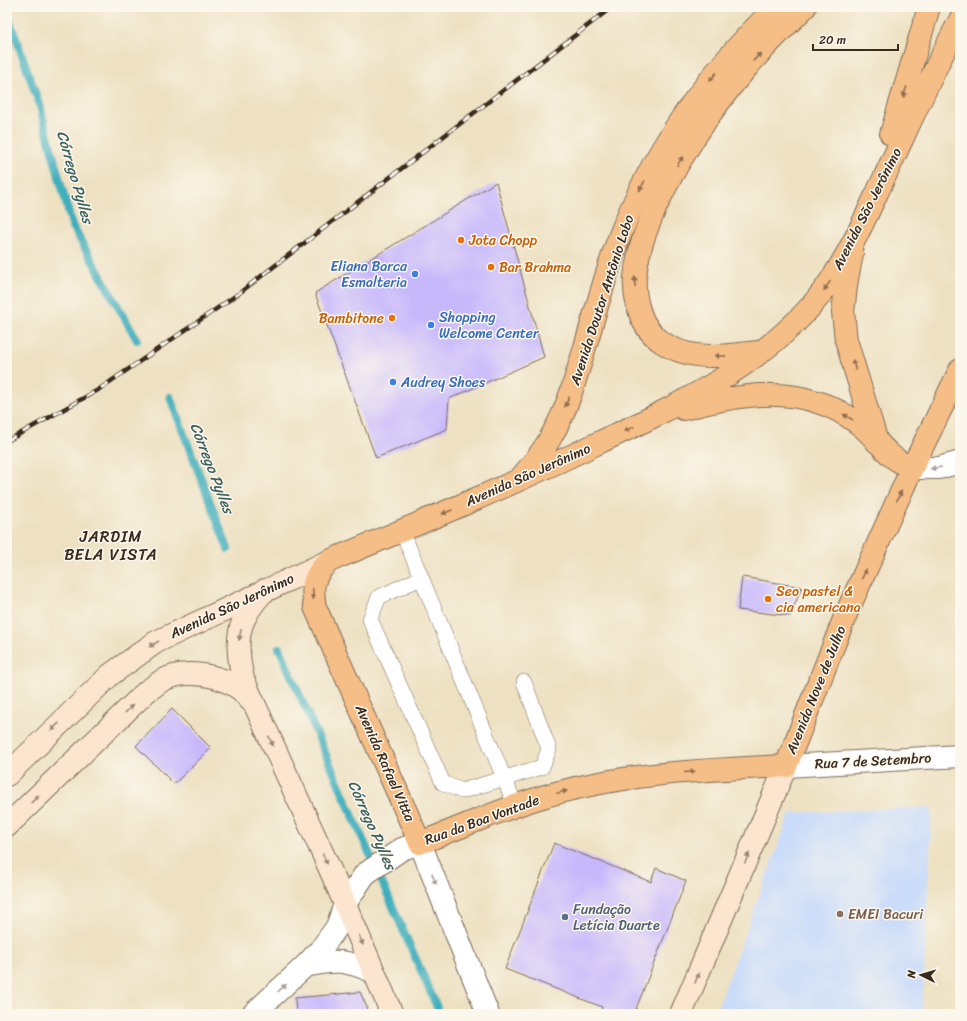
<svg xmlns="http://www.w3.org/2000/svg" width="967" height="1021" font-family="Sriracha,sans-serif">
<rect width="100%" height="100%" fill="#fbf7ec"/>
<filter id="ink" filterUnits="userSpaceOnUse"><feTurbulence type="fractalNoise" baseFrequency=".025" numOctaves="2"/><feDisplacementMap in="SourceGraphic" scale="8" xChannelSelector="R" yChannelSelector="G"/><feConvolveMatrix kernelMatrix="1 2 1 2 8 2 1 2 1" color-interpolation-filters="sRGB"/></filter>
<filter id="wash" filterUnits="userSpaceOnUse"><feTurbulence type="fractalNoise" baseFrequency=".012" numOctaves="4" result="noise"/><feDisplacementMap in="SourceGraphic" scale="16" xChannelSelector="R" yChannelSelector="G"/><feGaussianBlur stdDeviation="0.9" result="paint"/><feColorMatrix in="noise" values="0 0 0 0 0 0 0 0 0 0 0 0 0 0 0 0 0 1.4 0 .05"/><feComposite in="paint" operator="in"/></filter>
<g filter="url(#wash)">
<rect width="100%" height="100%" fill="#eee1c2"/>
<!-- built -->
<path fill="#cadcf9" d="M932,807L922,1014H715L790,813Z"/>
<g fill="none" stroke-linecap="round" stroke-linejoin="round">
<!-- stream -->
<path stroke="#40afbc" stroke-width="8" d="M7,13L39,103L72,225L137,340
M170,397L228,549
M279,648L440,1014"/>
</g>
<g id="blocks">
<!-- building -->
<path fill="#c7b8fc" d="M496,182L544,357L449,399L447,429L376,458L315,293Z
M742,577L802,587L790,616L738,610Z
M172,709L211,748L174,784L136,746Z
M554,843L651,882L656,868L686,881L634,1014H600L602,1007L505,969Z
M360,992L370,1014H296L295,998Z"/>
</g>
</g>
<g filter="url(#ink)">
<use href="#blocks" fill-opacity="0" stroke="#7a6a57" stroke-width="1"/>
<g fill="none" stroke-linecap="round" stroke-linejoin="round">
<!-- service casing -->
<g stroke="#7a6a57" stroke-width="16">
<path id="service" d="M402,531L516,807
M421,578L379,597L370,619L443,783L462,791L542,767L549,749L524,682"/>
</g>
<!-- minor casing -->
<g stroke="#7a6a57" stroke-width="24">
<path id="minor" d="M912,468H939L960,462
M420,843L488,1014"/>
</g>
<!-- tertiary casing -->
<g stroke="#7a6a57" stroke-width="24">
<path id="tertiary" d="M786,766L960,756
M305,966C336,959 346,960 374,972
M253,1014L305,966L321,949L337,927L345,904L365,874L402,849L420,843"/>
</g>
<!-- secondary casing -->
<g stroke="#7a6a57" stroke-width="24">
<path id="secondary" d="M265,590C237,619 234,640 243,679L333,876L392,1014
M7,775L110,675L156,642L329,561
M7,826L147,691C152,688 158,683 163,680C185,669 221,674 241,690C244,693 248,698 251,701
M681,1014L786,766"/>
</g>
<!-- primary casing -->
<g stroke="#7a6a57" stroke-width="24">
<path id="primary" d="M960,20C933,71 909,125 884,178C866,216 849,256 824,290C771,362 673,408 594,445C507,487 418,524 329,561C313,576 311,585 315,607L420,843C460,828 499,810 539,798C619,773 704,770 786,766L846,614L912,468L960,370
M891,134L929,7
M852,254L847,279L843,312L846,340L877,442
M758,352C738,354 717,358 697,355C672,352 648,338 640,313C636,301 634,289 635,277C641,211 705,115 748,66C766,45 786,26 805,7
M684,409C743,393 803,383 856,422C879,438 883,456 912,468
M520,479C531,465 544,451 552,435C568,408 576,377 585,347C595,314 604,280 616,246C649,155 707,74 776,7"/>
</g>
<!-- service -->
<use href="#service" stroke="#fff" stroke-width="15"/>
<!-- minor -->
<use href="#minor" stroke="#fff" stroke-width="22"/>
<!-- tertiary -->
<use href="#tertiary" stroke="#fff" stroke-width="22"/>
<!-- secondary -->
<use href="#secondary" stroke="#fbe5cf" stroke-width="22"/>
<!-- primary -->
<use href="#primary" stroke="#f6be87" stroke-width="22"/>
<!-- rail casing -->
<g stroke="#3b2a1e" stroke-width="4.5">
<path id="rail" d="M7,441L98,390L238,294L612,7"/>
</g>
<!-- rail -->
<use href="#rail" stroke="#fbf7ec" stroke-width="3" stroke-dasharray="9" stroke-linecap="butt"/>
</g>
<!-- one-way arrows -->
<defs><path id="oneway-solid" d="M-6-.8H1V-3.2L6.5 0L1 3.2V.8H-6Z"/></defs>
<g fill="#8f6d4d">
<use href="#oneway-solid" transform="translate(757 57) rotate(-47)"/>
<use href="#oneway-solid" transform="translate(713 77) rotate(128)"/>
<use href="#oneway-solid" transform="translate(905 92) rotate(107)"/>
<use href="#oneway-solid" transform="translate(680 161) rotate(-58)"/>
<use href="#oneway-solid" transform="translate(642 186) rotate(118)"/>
<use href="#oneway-solid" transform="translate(635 282) rotate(-90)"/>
<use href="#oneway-solid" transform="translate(827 286) rotate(124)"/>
<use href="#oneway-solid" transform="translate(720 356) rotate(179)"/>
<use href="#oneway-solid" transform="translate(854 365) rotate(-107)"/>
<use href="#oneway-solid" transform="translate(567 402) rotate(114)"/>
<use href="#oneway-solid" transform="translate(848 417) rotate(-149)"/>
<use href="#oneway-solid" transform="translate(629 429) rotate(155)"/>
<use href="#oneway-solid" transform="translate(899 496) rotate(-65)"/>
<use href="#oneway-solid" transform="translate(447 512) rotate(157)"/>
<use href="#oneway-solid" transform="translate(864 574) rotate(-66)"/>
<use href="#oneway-solid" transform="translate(313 594) rotate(88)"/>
<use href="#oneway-solid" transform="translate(690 772) rotate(-5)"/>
<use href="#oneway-solid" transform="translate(562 792) rotate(-14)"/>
</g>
<g fill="#a79f9a">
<use href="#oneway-solid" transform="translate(936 468) rotate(171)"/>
<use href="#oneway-solid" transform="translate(434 879) rotate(68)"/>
<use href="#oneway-solid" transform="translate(282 988) rotate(-42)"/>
</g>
<g fill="#9b8876">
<use href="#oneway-solid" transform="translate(240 635) rotate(100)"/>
<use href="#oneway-solid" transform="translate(154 644) rotate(148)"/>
<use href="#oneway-solid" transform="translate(129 709) rotate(-44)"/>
<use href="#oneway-solid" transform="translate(55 727) rotate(136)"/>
<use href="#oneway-solid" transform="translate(271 741) rotate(65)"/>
<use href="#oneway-solid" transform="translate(35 799) rotate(-44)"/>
<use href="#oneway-solid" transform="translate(747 858) rotate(-67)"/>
<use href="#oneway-solid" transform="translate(325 859) rotate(65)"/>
<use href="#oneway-solid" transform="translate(361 940) rotate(67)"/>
<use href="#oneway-solid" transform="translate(697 978) rotate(-67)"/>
</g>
</g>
<!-- markers -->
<g fill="#e8710a" stroke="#fbf7ec" stroke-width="1.5">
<circle cx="461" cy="240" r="4"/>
<circle cx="491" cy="267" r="4"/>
<circle cx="392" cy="318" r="4"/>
<circle cx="768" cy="599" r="4"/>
</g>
<g fill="#3f7fe0" stroke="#fbf7ec" stroke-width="1.5">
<circle cx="415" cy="274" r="4"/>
<circle cx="431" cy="325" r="4"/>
<circle cx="393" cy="382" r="4"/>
</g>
<circle fill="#8d6e63" stroke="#fbf7ec" stroke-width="1.5" cx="840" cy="914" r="4"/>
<circle fill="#5c6f8a" stroke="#fbf7ec" stroke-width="1.5" cx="565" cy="917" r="4"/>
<g text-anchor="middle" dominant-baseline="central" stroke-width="3" stroke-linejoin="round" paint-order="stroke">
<!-- street labels -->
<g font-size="14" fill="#3b2a1e" stroke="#fbf7ec">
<text transform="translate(867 209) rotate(-63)">Avenida São Jerônimo</text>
<text transform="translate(602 300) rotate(-72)">Avenida Doutor Antônio Lobo</text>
<text transform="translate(528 475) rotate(-24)">Avenida São Jerônimo</text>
<text transform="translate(232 606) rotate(-25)">Avenida São Jerônimo</text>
<text transform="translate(816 690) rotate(-68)">Avenida Nove de Julho</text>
<text transform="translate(873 761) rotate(-3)">Rua 7 de Setembro</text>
<text transform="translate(385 763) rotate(66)">Avenida Rafael Vitta</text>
<text transform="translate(482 820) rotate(-20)">Rua da Boa Vontade</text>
</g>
<!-- food labels -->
<g font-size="14" fill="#c56008" stroke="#fbf7ec" text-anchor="start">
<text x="469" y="240">Jota Chopp</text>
<text x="499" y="267">Bar Brahma</text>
<text x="384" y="318" text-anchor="end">Bambitone</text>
<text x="776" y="591">Seo pastel &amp;<tspan x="776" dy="16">cia americana</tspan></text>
</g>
<!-- shop labels -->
<g font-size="14" fill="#366cbe" stroke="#fbf7ec" text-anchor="start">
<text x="407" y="266" text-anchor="end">Eliana Barca<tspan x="407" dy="16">Esmalteria</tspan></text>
<text x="439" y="317">Shopping<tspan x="439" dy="16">Welcome Center</tspan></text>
<text x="401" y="382">Audrey Shoes</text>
</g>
<!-- service labels -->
<g font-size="14" fill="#4e5e75" stroke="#fbf7ec" text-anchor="start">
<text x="573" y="909">Fundação<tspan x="573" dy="16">Letícia Duarte</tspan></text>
</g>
<!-- education labels -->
<g font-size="14" fill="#785e54" stroke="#fbf7ec" text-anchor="start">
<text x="848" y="914">EMEI Bacuri</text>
</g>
<!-- water labels -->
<g font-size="15" font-style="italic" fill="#3d5f5d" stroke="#fbf7ec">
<text transform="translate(75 177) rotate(74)">Córrego Pylles</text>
<text transform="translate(212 468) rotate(69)">Córrego Pylles</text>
<text transform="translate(372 825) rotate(66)">Córrego Pylles</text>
</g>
<!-- quarter labels -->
<g font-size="16" letter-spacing="1" fill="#3b2a1e" stroke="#fbf7ec">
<text x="111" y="536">JARDIM<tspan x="111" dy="18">BELA VISTA</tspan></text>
</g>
</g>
<!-- margin -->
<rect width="967" height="1021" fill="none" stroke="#fbf7ec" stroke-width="24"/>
<!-- north arrow -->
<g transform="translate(921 975) rotate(275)" stroke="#fbf7ec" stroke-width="3" paint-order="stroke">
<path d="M0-3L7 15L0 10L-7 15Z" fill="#3b2a1e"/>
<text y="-6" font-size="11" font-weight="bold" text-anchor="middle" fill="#3b2a1e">N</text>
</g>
<!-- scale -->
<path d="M813 44v6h85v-6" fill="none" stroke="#3b2a1e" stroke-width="2"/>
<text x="819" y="44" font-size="12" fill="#3b2a1e" stroke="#fbf7ec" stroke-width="3" paint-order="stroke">20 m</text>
</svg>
